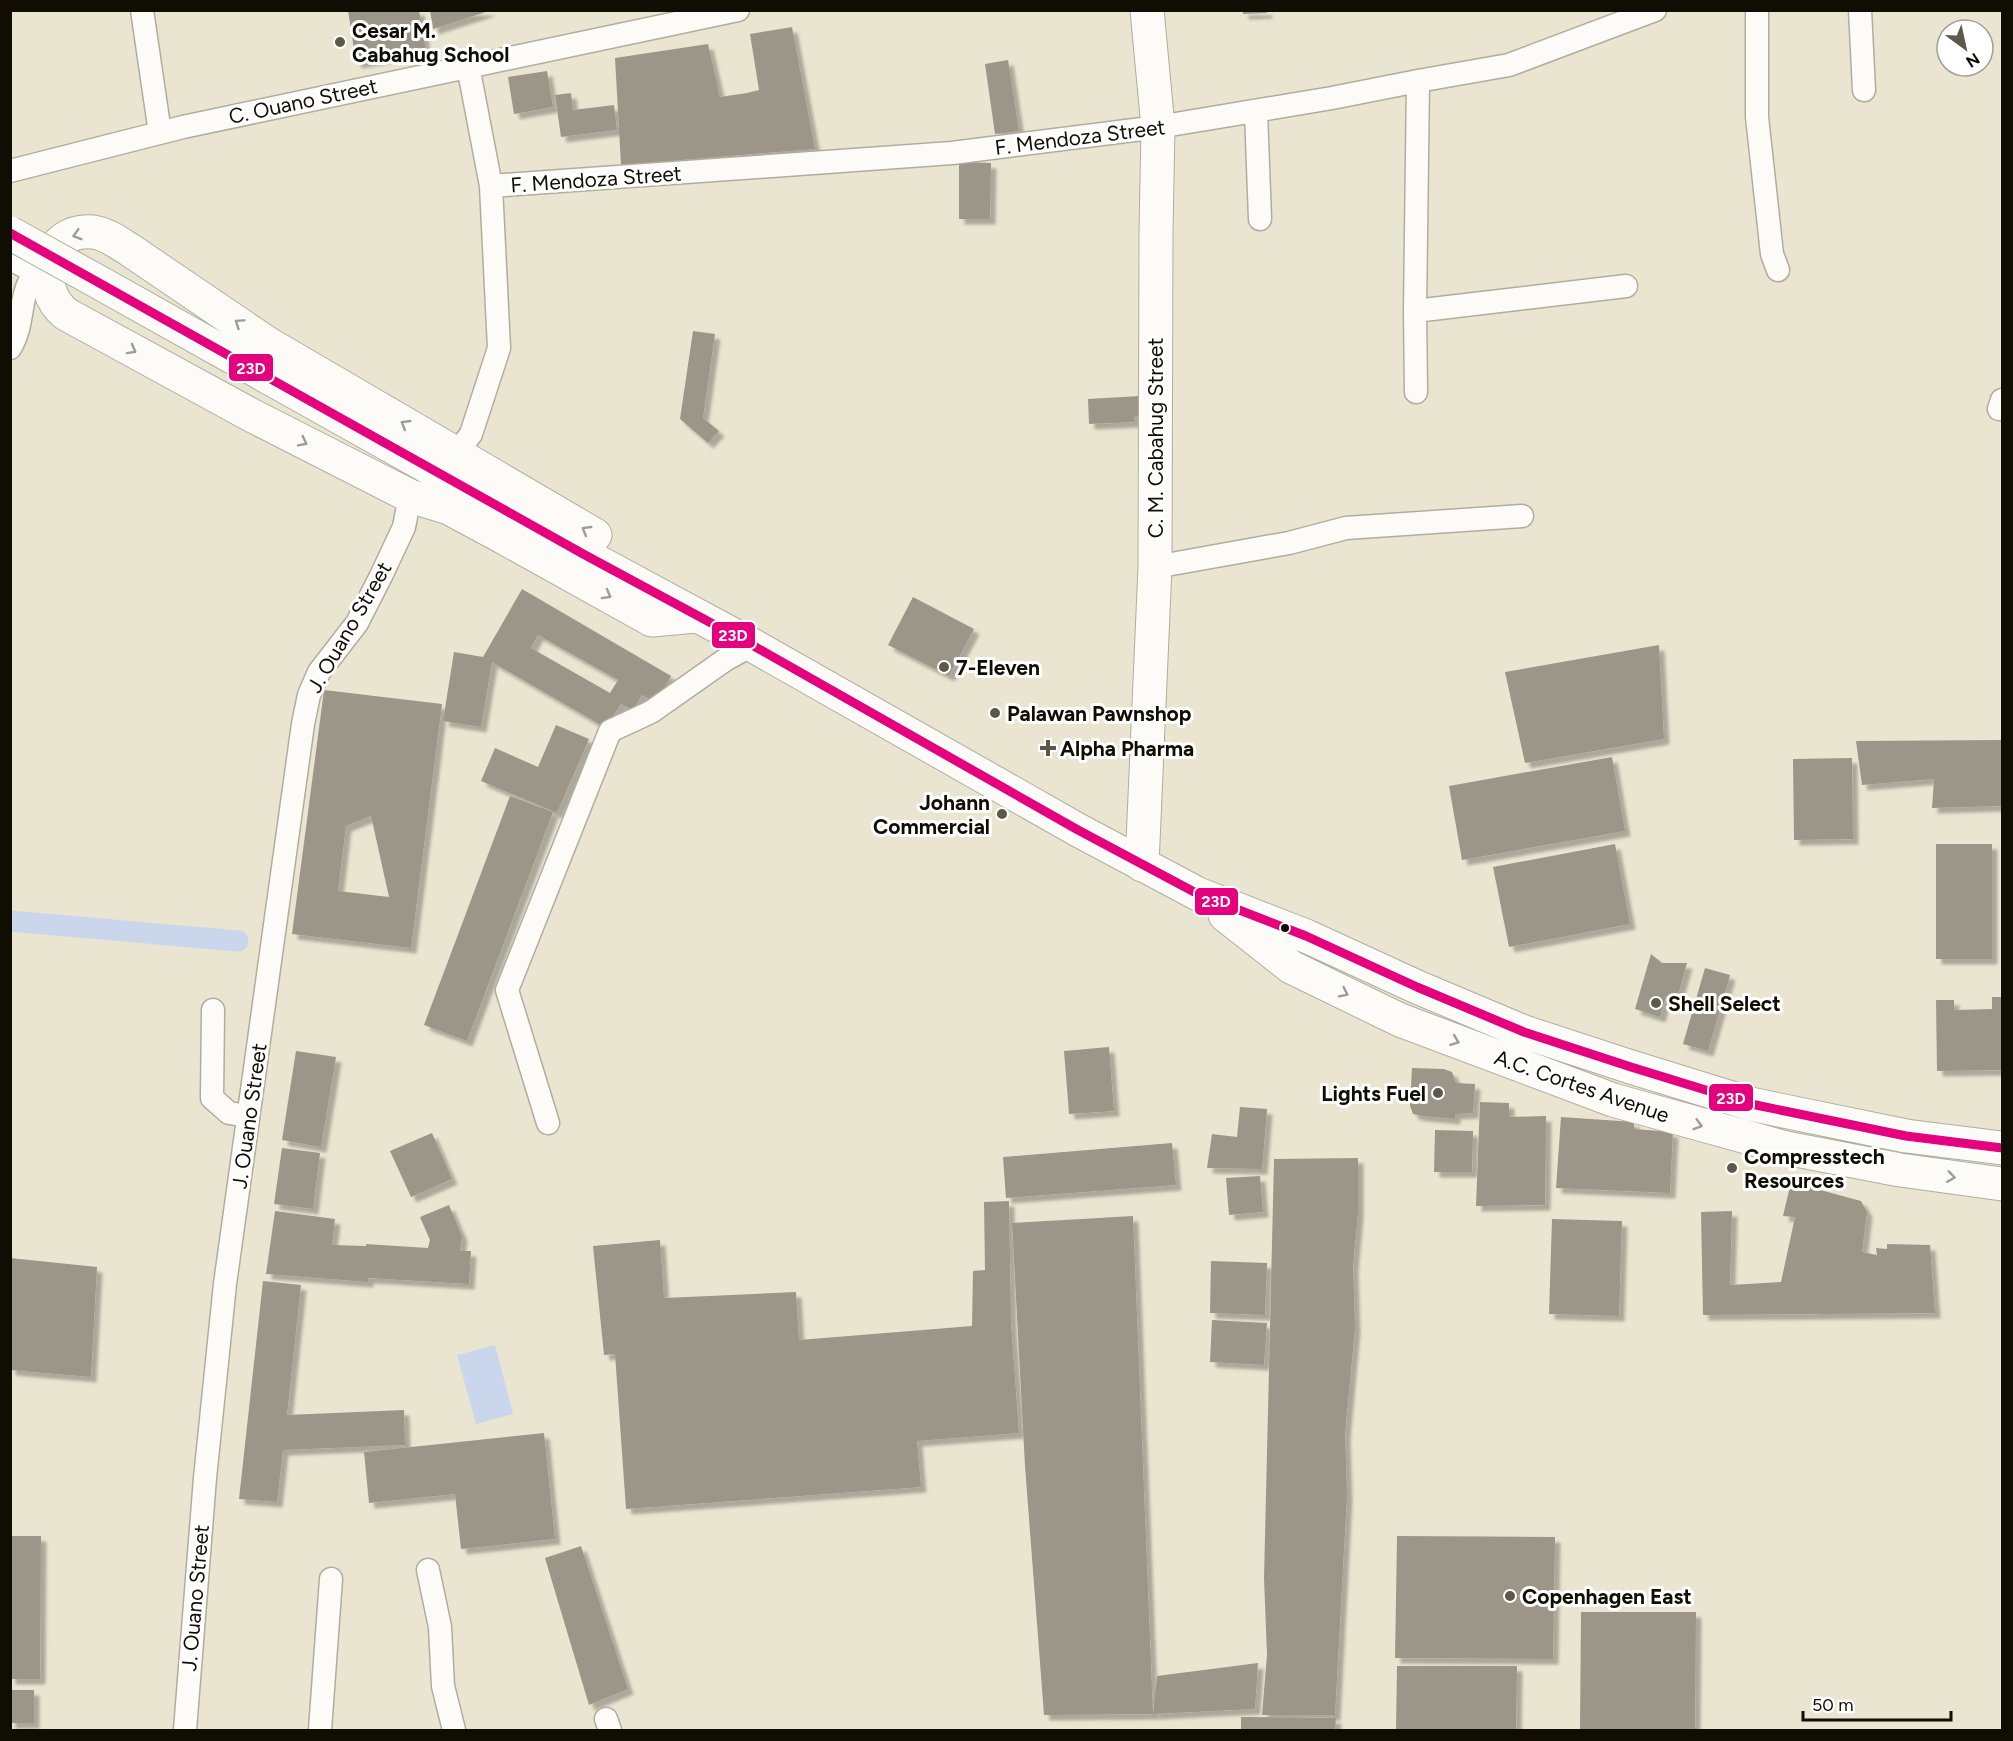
<svg xmlns="http://www.w3.org/2000/svg" width="2013" height="1741" font-family="Figtree,sans-serif">
<defs>
<filter id="shadow"><feDropShadow dx="5.5" dy="5.5" stdDeviation="1.5" flood-color="#0004"/></filter>
</defs>
<rect width="100%" height="100%" fill="#e9e5d1"/>
<!-- water -->
<path fill="#cad6ec" d="M495,1345L513,1414L476,1424L457,1355Z"/>
<g fill="none" stroke-linecap="round" stroke-linejoin="round">
<!-- canal -->
<path stroke="#cad6ec" stroke-width="21" d="M10,921L238,941"/>
</g>
<!-- building -->
<path fill="#9c9688" fill-rule="evenodd" filter="url(#shadow)" d="M348,10H419L426,51L356,63Z
M430,10H489V11L433,29Z
M1243,10H1267V13L1243,14Z
M792,27L815,149L621,165L615,58L708,44L720,97L747,93L759,90L750,34Z
M1008,60L1019,131L995,134L985,64Z
M547,71L553,107L514,114L508,77Z
M571,93L573,110L614,105L617,130L561,137L555,95Z
M959,162L991,163L990,219H959Z
M693,331L715,334L703,418L719,431L708,443L680,419Z
M1140,396V416H1134V422L1089,424L1088,399Z
M522,589L671,676L656,703L642,695L633,710L621,704L606,728L492,662L481,727L443,721L454,652L483,657ZM538,635L618,680L610,693L531,648Z
M913,597L974,629L949,676L888,645Z
M1659,645L1664,739L1525,763L1505,672Z
M324,690L442,704L411,948L292,934ZM371,816L389,897L338,891L346,826Z
M556,725L589,739L557,813L481,781L495,748L538,767Z
M2002,740V806L1932,808L1934,779L1862,785L1856,741Z
M1612,757L1625,831L1462,860L1449,786Z
M1852,758L1853,839L1794,840L1793,759Z
M510,796L553,812L467,1041L424,1025Z
M1615,844L1630,924L1509,947L1493,867Z
M1936,844H1992V959H1936Z
M1651,954L1662,963H1687L1677,999L1666,996L1660,1017L1635,1009Z
M1705,968L1730,975L1708,1051L1683,1044Z
M1992,997H2002V1070L1937,1071L1936,1000H1954V1010L1992,1009Z
M1109,1047L1114,1111L1069,1114L1064,1051Z
M296,1051L336,1057L321,1147L282,1140Z
M1412,1068L1444,1069L1452,1072L1456,1083L1475,1084L1473,1113L1455,1114V1119L1422,1116L1413,1114L1410,1106Z
M1480,1102L1509,1103V1117L1546,1116L1545,1205L1476,1206Z
M1240,1107L1267,1109L1262,1169L1207,1168L1212,1134L1237,1137Z
M1561,1117L1634,1122V1129L1673,1132L1670,1193L1556,1188Z
M1435,1130L1473,1131L1472,1172H1434Z
M432,1133L452,1179L411,1197L390,1151Z
M1172,1143L1176,1185L1006,1198L1003,1157Z
M282,1148L320,1153L313,1209L274,1204Z
M1358,1158V1213L1353,1266L1355,1328L1345,1434L1347,1495L1335,1715H1262L1267,1655L1264,1578L1274,1159Z
M1260,1176L1263,1212L1229,1215L1226,1178Z
M1791,1182L1861,1201L1867,1212L1862,1252L1877,1255L1876,1248L1887,1249V1244L1930,1245L1935,1313L1703,1315L1701,1212L1732,1211L1730,1285L1781,1282L1795,1217L1783,1216Z
M1009,1201L1011,1323L1019,1433L917,1441L921,1487L626,1509L615,1354L604,1355L593,1246L660,1240L664,1298L796,1292L799,1340L972,1326L973,1271L985,1270L984,1202Z
M449,1205L462,1236L460,1251H471L469,1284L368,1278V1282L266,1274L275,1211L335,1219L332,1245L366,1246V1244L428,1248L430,1240L420,1217Z
M1133,1216L1153,1714L1044,1715L1025,1466L1012,1223Z
M1552,1219L1622,1221L1619,1316L1549,1314Z
M10,1258L97,1267L91,1377L10,1370Z
M1211,1261L1267,1263L1265,1315L1210,1313Z
M263,1281L301,1285L287,1415L404,1410L405,1445L283,1450L277,1502L239,1499Z
M1212,1320L1267,1323L1264,1365L1210,1362Z
M544,1433L555,1539L461,1549L455,1494L369,1503L364,1452Z
M10,1536H41L40,1679H10Z
M1397,1536L1555,1537L1553,1659L1395,1658Z
M581,1546L628,1689L589,1705L545,1558Z
M1581,1612H1696L1695,1730H1580Z
M1258,1663L1255,1709L1153,1714L1157,1676Z
M1397,1666H1517L1516,1730H1396Z
M10,1690H34V1723H10Z
M1241,1717L1336,1718L1335,1730H1241Z"/>
<g fill="none" stroke-linecap="round" stroke-linejoin="round">
<!-- street casing -->
<g stroke="#b1ad9e" stroke-width="25">
<path id="street" d="M142,10L160,133
M1757,10V117L1772,254L1778,270
M1860,10L1864,90
M1256,112L1260,219
M10,171L183,127L738,10
M491,186L952,153L1158,127L1332,98L1418,81L1509,65L1655,10
M10,259L35,272
M1415,311L1626,286
M10,348C29,318 13,283 49,262
M1416,392L1415,311L1418,81
M1999,409L2002,400
M456,454L471,434L499,348L491,186L468,66
M1155,567L1289,543L1346,528L1522,516
M213,1010L212,1098L229,1113L248,1116
M548,1123L507,990L610,731L651,712L725,660L752,645
M428,1570L440,1627L443,1686L454,1730
M606,1719L610,1730
M185,1730L205,1478L225,1284L303,724L309,695L319,672L357,623L381,576L404,527L410,496
M320,1730L331,1579"/>
</g>
<!-- secondary casing -->
<g stroke="#b1ad9e" stroke-width="35">
<path id="secondary" d="M1142,865L1155,567L1156,232L1158,127L1147,10"/>
</g>
<!-- primary casing -->
<g stroke="#b1ad9e" stroke-width="35">
<path id="primary" d="M102,284L585,555L752,645L1078,830L1198,894L1306,936L1417,987L1524,1032L1631,1067L1751,1104L1779,1110L1906,1136L2002,1148
M595,535L267,343L130,250C119,243 107,234 93,232C45,227 33,288 66,314L251,415L410,496L449,508L501,536L652,620L697,616
M1225,915L1291,967L1400,1020L1613,1100L1786,1148L1900,1170L2002,1184"/>
</g>
<!-- street -->
<use href="#street" stroke="#fcfbf8" stroke-width="22"/>
<!-- secondary -->
<use href="#secondary" stroke="#fcfbf8" stroke-width="33"/>
<!-- primary -->
<use href="#primary" stroke="#fcfbf8" stroke-width="33"/>
<!-- primary-bridge casing -->
<g stroke="#b1ad9e" stroke-width="35" stroke-linecap="butt">
<path id="primary-bridge" d="M10,233L102,284"/>
</g>
<!-- primary-bridge -->
<use href="#primary-bridge" stroke="#fcfbf8" stroke-width="33"/>
<!-- bus-1 casing -->
<g stroke="#fff" stroke-width="14">
<path id="bus-1" d="M10,233L585,555L752,645L1078,830L1198,894L1306,936L1417,987L1524,1032L1631,1067L1751,1104L1906,1136L2002,1148"/>
</g>
<!-- bus-1 -->
<use href="#bus-1" stroke="#e5007d" stroke-width="9"/>
</g>
<!-- one-way arrows -->
<defs><path id="oneway-chevron" d="M-2-3.5L2.5 0L-2 3.5" fill="none" stroke-width="1.6" stroke-linecap="round" stroke-linejoin="round" transform="scale(1.5)"/></defs>
<g stroke="#9e9c96">
<use href="#oneway-chevron" transform="translate(77 235) rotate(164)"/>
<use href="#oneway-chevron" transform="translate(239 323) rotate(-146)"/>
<use href="#oneway-chevron" transform="translate(132 350) rotate(29)"/>
<use href="#oneway-chevron" transform="translate(405 424) rotate(-149)"/>
<use href="#oneway-chevron" transform="translate(303 442) rotate(27)"/>
<use href="#oneway-chevron" transform="translate(586 530) rotate(-149)"/>
<use href="#oneway-chevron" transform="translate(607 595) rotate(29)"/>
<use href="#oneway-chevron" transform="translate(1344 993) rotate(26)"/>
<use href="#oneway-chevron" transform="translate(1455 1041) rotate(21)"/>
<use href="#oneway-chevron" transform="translate(1698 1125) rotate(16)"/>
<use href="#oneway-chevron" transform="translate(1951 1177) rotate(8)"/>
</g>
<!-- markers -->
<g fill="#5c594b" stroke="#fff" stroke-width="2">
<circle cx="340" cy="42" r="6"/>
<circle cx="944" cy="667" r="6"/>
<circle cx="995" cy="713" r="6"/>
<path d="M1045 739h6v6h6v6h-6v6h-6v-6h-6v-6h6z"/>
<circle cx="1002" cy="814" r="6"/>
<circle cx="1656" cy="1003" r="6"/>
<circle cx="1438" cy="1093" r="6"/>
<circle cx="1732" cy="1168" r="6"/>
<circle cx="1510" cy="1596" r="6"/>
</g>
<circle fill="#100d03" stroke="#fff" stroke-width="2" cx="1285" cy="928" r="5"/>
<g text-anchor="middle" dominant-baseline="central" stroke-width="6" stroke-linejoin="round" paint-order="stroke">
<!-- poi labels -->
<g font-size="21" font-weight="bold" fill="#100d03" stroke="#fff" text-anchor="start">
<text x="352" y="30">Cesar M.<tspan x="352" dy="24">Cabahug School</tspan></text>
<text x="956" y="667">7-Eleven</text>
<text x="1007" y="713">Palawan Pawnshop</text>
<text x="1060" y="748">Alpha Pharma</text>
<text x="990" y="802" text-anchor="end">Johann<tspan x="990" dy="24">Commercial</tspan></text>
<text x="1668" y="1003">Shell Select</text>
<text x="1426" y="1093" text-anchor="end">Lights Fuel</text>
<text x="1744" y="1156">Compresstech<tspan x="1744" dy="24">Resources</tspan></text>
<text x="1522" y="1596">Copenhagen East</text>
</g>
<!-- street labels -->
<g font-size="21" fill="#100d03" stroke="#fff">
<text transform="translate(303 101) rotate(-12)">C. Ouano Street</text>
<text transform="translate(1080 137) rotate(-7)">F. Mendoza Street</text>
<text transform="translate(596 179) rotate(-4)">F. Mendoza Street</text>
<text transform="translate(1155 438) rotate(-90)">C. M. Cabahug Street</text>
<text transform="translate(349 627) rotate(-60)">J. Ouano Street</text>
<text transform="translate(1582 1086) rotate(19)">A.C. Cortes Avenue</text>
<text transform="translate(249 1116) rotate(-82)">J. Ouano Street</text>
<text transform="translate(195 1598) rotate(-85)">J. Ouano Street</text>
</g>
</g>
<g stroke="#fff" stroke-width="2">
<rect x="228" y="353" width="46" height="29" rx="6" fill="#e5007d"/>
<rect x="711" y="621" width="45" height="28" rx="6" fill="#e5007d"/>
<rect x="1194" y="887" width="45" height="29" rx="6" fill="#e5007d"/>
<rect x="1708" y="1083" width="46" height="29" rx="6" fill="#e5007d"/>
</g>
<g font-size="16" text-anchor="middle" font-weight="bold" fill="#fff">
<text x="251" y="374">23D</text>
<text x="733" y="641">23D</text>
<text x="1216" y="907">23D</text>
<text x="1731" y="1104">23D</text>
</g>
<!-- border -->
<rect width="2013" height="1741" fill="none" stroke="#100d03" stroke-width="24"/>
<!-- north arrow -->
<g transform="translate(1965 48) rotate(147)"><circle r="28" fill="#ffffff" stroke="#9f9e9a" stroke-width="1.5"/>
<path d="M0-4.5L10 22L0 15L-10 22Z" fill="#5c594b"/>
<text y="-9" font-size="16" font-weight="bold" text-anchor="middle" fill="#100d03">N</text>
</g>
<!-- scale -->
<path d="M1803 1711v9h148v-9" fill="none" stroke="#100d03" stroke-width="3"/>
<text x="1812" y="1711" font-size="18" fill="#100d03" stroke="#ffffff" stroke-width="4.5" paint-order="stroke">50 m</text>
</svg>
